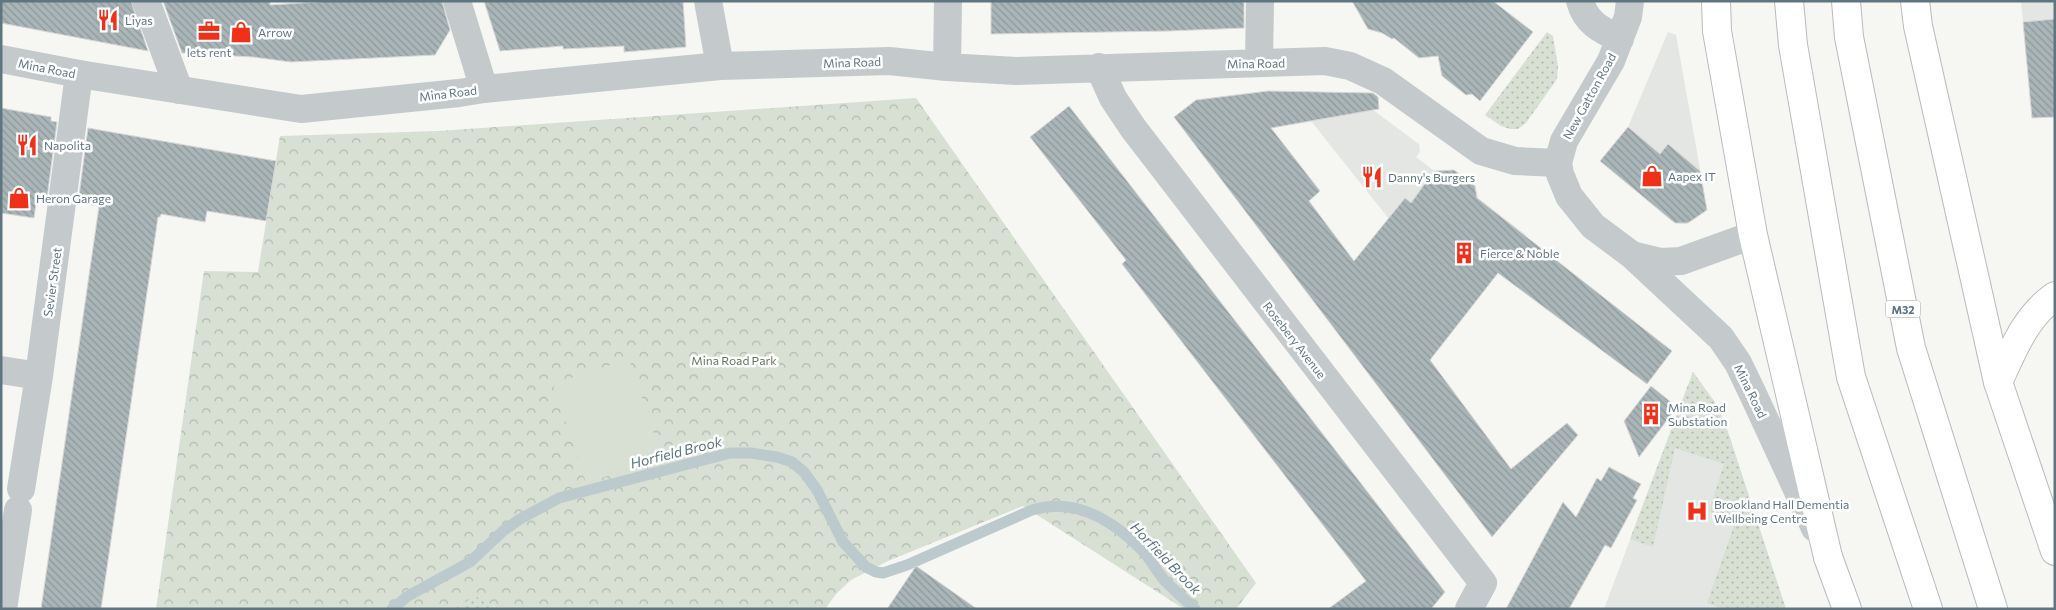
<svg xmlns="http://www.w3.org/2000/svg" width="2056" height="610" font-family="Commissioner,sans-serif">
<defs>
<pattern id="grass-dots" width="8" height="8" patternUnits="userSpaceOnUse" patternTransform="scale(1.25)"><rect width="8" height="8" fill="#d8dfd3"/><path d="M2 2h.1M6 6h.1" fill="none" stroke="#b2b9b0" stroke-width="1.8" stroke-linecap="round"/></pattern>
<pattern id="park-crowns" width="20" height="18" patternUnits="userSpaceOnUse" patternTransform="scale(1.25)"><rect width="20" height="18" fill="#d8dfd3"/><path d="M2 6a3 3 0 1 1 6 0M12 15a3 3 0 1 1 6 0" fill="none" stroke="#b2b9b0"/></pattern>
<pattern id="building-back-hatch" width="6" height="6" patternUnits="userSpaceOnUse" patternTransform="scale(1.25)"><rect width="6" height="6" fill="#aab5b8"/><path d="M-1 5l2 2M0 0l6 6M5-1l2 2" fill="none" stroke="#8e989b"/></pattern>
</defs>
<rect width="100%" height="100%" fill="#f6f6f3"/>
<!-- built -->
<path fill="#e4e6e4" d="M2021,1H2055V93L2029,85Z
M1668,32L1676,35L1704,191L1702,208L1698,217L1684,224L1676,223L1669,219L1600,161L1628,127Z
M1369,107L1419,144L1420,152L1416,157L1438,174L1440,171L1454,170L1475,186L1478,198L1526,235L1499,271L1389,219L1311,121Z
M1693,372L1714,401L1725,423L1786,609H1604Z"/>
<!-- grass -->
<path fill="url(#grass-dots)" d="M1547,32L1553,36L1558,66L1557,79L1526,123L1518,129H1510L1501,126L1485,115Z
M1693,372L1714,401L1725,423L1786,609H1724L1707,603L1736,520L1709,511L1724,464L1675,448L1653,547L1630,539Z
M475,595L500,609H454Z"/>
<!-- park -->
<path fill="url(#park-crowns)" d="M916,98L1256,583L1236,609H1184L1023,506L888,561L851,580L836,594L825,609H500L475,596L454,609H156L204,271L258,272L280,136L439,131Z"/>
<!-- pitch -->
<path fill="#d8dfd3" d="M629,359L662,458L586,483L553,384Z"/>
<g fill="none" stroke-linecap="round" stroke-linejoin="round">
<!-- stream -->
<path stroke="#bccacd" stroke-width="11" d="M392,609L408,596L470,562L503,531L520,519L559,498L730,453H751L777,457L792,462L804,472L817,490L843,542L866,567L876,572L883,573L907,565L1032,510C1074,497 1111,519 1141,549C1150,558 1156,570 1164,580C1174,590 1184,599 1195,609"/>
</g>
<!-- building -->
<path fill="url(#building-back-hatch)" stroke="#d8d7d5" d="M1,1H131L148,51L1,23Z
M163,1H270V5L334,1H442L450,30L435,55L291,62L253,57L182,53Z
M484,1H683L686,47L624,52V46L563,49V46L500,51Z
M991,1H1244V28L1169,31L991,34Z
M1352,1H1493L1533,32L1480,101L1472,94L1466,95L1442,76L1438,56L1419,58L1394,38L1392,39L1382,33L1368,29Z
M2055,19V117L2032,118L2023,22Z
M1268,91L1373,93L1378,97L1379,109L1271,128L1320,191L1309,201L1354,261L1405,198L1411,203L1434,171L1454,170L1475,186L1477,198L1672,351L1647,384L1498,273L1430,360L1511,469L1567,423L1578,435L1492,537L1174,117L1196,100Z
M1069,106L1445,592L1431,609H1328L1366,581L1122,264L1126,260L1030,137Z
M1,108L51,117V121L57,122L47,198L37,196L34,218L1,213Z
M1628,127L1660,154L1668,144L1700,171L1707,210L1688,223H1675L1600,161Z
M88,128L276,161L266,221L207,211L205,222L161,214L160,217H158L101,609H41L99,206L78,203Z
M1651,386L1677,407L1639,457L1624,421Z
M1609,467L1641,484L1633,498L1637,500L1611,548L1605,545L1569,609H1506L1563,502L1576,517L1597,478L1601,481Z
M916,566L977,609H887Z"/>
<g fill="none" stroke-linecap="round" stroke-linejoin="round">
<!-- secondary casing -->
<g stroke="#b6bdc0" stroke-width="30">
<path id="secondary" d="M2055,296C2025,317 2013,350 1998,382L2055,551"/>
</g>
<!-- primary casing -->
<g stroke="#b7bcbf" stroke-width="30">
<path id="primary" d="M1828,557L1847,609"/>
</g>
<!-- motorway casing -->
<g stroke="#b6bbbd" stroke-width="30">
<path id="motorway" d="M1716,1L1717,31L1753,235L1828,557
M1789,1L1793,45L1851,377L1928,609
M1846,1L1849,37L1911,348L1993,609
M1915,1L1918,26L1998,382"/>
</g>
<!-- minor -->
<path stroke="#c4c9cb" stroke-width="28" d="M146,1L179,90
M457,1L484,89
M708,1L720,66
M1580,1C1586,23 1601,30 1620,39
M1630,1L1628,17L1611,61L1564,141L1558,163L1560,174L1569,196L1593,226L1632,255L1721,338L1738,363L1752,392L1815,528
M1,59L79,74L301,109L459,93L484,89L720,66L889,61L947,67L1016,71L1325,61L1350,66L1383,81L1481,151L1515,161L1558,163
M1259,63L1260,1
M947,67L948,1
M1099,67L1113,98L1133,128L1483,583L1469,609
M1632,255L1661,262L1681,261L1753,235
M1,370L39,376
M21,489L39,376L79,74
M3,609L18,510"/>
<!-- secondary -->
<use href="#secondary" stroke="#fff" stroke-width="28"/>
<!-- primary -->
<use href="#primary" stroke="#fff" stroke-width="28"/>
<!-- motorway -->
<use href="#motorway" stroke="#fff" stroke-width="28"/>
</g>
<!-- icons -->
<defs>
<g id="restaurant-bare" transform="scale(1.725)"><path d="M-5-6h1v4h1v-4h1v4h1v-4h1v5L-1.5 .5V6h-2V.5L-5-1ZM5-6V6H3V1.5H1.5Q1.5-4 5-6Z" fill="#ef311a" stroke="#fff" stroke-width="2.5" paint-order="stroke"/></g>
<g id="office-bare" transform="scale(1.725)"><path d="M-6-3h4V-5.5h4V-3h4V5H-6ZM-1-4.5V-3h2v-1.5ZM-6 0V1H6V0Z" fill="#ef311a" stroke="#fff" stroke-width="2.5" paint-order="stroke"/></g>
<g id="shop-bare" transform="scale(1.725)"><path d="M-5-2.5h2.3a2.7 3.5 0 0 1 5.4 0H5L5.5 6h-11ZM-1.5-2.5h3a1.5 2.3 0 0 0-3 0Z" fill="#ef311a" stroke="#fff" stroke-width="2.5" paint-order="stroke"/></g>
<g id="building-bare" transform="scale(1.725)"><path d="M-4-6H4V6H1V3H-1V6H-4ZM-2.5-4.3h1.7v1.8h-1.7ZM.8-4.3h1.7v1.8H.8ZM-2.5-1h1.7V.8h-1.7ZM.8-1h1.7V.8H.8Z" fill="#ef311a" stroke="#fff" stroke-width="2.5" paint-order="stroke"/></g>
<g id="hospital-bare" transform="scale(1.725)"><path d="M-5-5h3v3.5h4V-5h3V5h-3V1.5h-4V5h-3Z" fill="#ef311a" stroke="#fff" stroke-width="2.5" paint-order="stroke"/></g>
</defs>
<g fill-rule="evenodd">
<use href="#restaurant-bare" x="108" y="20"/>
<use href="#office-bare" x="209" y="31"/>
<use href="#shop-bare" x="241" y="32"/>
<use href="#restaurant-bare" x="27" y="145"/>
<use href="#shop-bare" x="1652" y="176"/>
<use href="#restaurant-bare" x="1372" y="177"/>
<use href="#shop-bare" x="19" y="198"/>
<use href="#building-bare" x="1464" y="253"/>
<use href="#building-bare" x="1651" y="414"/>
<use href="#hospital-bare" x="1697" y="511"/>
</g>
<g text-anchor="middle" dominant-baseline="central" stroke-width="5" stroke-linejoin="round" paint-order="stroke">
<!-- shield labels -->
<rect fill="#fff" stroke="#8f9fa6" stroke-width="1" x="1885.5" y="300.5" width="35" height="17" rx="4"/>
<g font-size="11" font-weight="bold" fill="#5f7680">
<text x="1903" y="309">M32</text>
</g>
<!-- poi labels -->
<g font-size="12" fill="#5f7680" stroke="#fff" text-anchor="start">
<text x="125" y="20">Liyas</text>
<text x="258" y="32">Arrow</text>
<text x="209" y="52" text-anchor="middle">lets rent</text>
<text x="44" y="145">Napolita</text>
<text x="1668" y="176">Aapex IT</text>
<text x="1388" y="177">Danny's Burgers</text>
<text x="36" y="198">Heron Garage</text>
<text x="1480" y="253">Fierce &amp; Noble</text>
<text x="1668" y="407">Mina Road<tspan x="1668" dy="14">Substation</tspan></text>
<text x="1714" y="504">Brookland Hall Dementia<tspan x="1714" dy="14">Wellbeing Centre</tspan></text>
</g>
<!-- street labels -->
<g font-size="12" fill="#5f7680" stroke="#fff">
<text transform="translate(852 62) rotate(-2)">Mina Road</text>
<text transform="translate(1256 63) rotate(-1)">Mina Road</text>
<text transform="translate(47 68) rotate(11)">Mina Road</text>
<text transform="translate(448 93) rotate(-7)">Mina Road</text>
<text transform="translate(1589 96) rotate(-61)">New Gatton Road</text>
<text transform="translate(52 282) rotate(-82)">Sevier Street</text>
<text transform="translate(1295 340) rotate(52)">Rosebery Avenue</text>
<text transform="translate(1751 391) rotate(64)">Mina Road</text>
</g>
<!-- park labels -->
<g font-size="12" fill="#66785f" stroke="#fff">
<text x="734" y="360">Mina Road Park</text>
</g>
<!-- water labels -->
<g font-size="14" font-style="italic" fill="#5a767c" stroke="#fff">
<text transform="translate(676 452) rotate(-14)">Horfield Brook</text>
<text transform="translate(1166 558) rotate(46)">Horfield Brook</text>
</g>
</g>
<!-- border -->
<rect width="2056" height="610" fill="none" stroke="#5f7680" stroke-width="5"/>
</svg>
